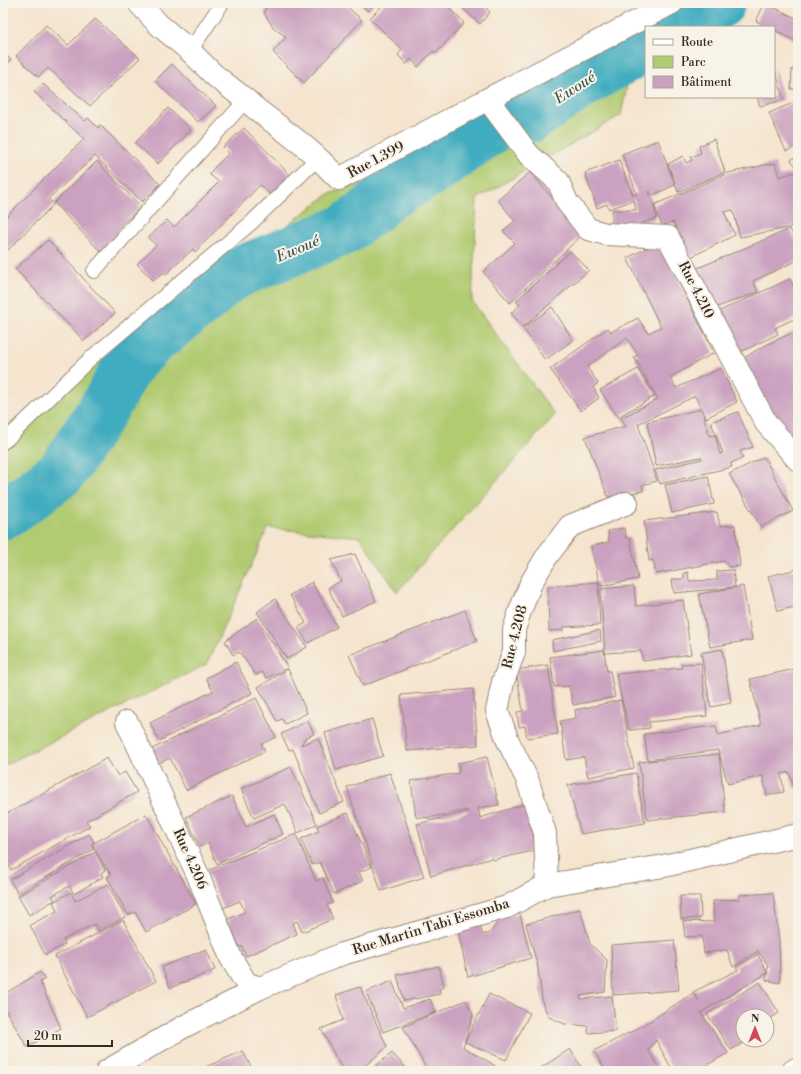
<svg xmlns="http://www.w3.org/2000/svg" width="801" height="1074" font-family="'Libre Bodoni',serif">
<rect width="100%" height="100%" fill="#f7f3e8"/>
<filter id="ink" filterUnits="userSpaceOnUse"><feTurbulence type="fractalNoise" baseFrequency=".025" numOctaves="2"/><feDisplacementMap in="SourceGraphic" scale="8" xChannelSelector="R" yChannelSelector="G"/><feConvolveMatrix kernelMatrix="1 2 1 2 8 2 1 2 1" color-interpolation-filters="sRGB"/></filter>
<filter id="wash" filterUnits="userSpaceOnUse"><feTurbulence type="fractalNoise" baseFrequency=".012" numOctaves="4" result="noise"/><feDisplacementMap in="SourceGraphic" scale="16" xChannelSelector="R" yChannelSelector="G"/><feGaussianBlur stdDeviation="0.9" result="paint"/><feColorMatrix in="noise" values="0 0 0 0 0 0 0 0 0 0 0 0 0 0 0 0 0 1.4 0 .05"/><feComposite in="paint" operator="in"/></filter>
<g filter="url(#wash)">
<rect width="100%" height="100%" fill="#f5e4ce"/>
<!-- green -->
<path fill="#b1cb71" stroke="#767a48" d="M692,3H735L696,27H647Z
M646,27V60L630,71L621,115L477,199L472,301L555,415L397,592L360,537L268,528L207,664L3,766V426L6,427L210,283L329,194L363,183L377,170Z"/>
<g fill="none" stroke-linecap="round" stroke-linejoin="round">
<!-- river -->
<path stroke="#40acbf" stroke-width="51" d="M679,27L720,3
M3,514L25,500L62,472L107,403L126,369L135,357L157,336L206,298L225,280L246,269L344,230L374,208L384,198L436,168L498,124L531,117L590,78L646,46"/>
</g>
<g id="blocks">
<!-- building -->
<path fill="#caa1c0" d="M268,3H343L362,20L304,83L273,52L286,37L273,27L264,13Z
M359,3H375L368,11Z
M385,3H444L464,23L436,53L433,51L418,67L411,59L406,64L398,55L402,50L370,18Z
M457,3H481L490,12L480,24Z
M765,3L798,19V42L774,30V27H767L756,21Z
M95,19L140,58L90,106L48,68L38,77L16,56L46,25L68,45Z
M3,52L11,60L3,68Z
M172,64L216,106L198,122L155,81Z
M774,66L784,100L760,106L757,97H774Z
M792,69L798,70V89H791Z
M43,84L85,121L88,118L98,128L100,125L160,184L142,202L95,156L48,199L54,204L3,255V220L84,139L34,92Z
M798,101V146L786,151L769,113Z
M168,108L191,130L158,164L135,143Z
M244,128L294,179L273,197L260,185L195,252L193,249L165,275L163,273L153,280L137,264L156,245L148,238L167,220L174,227L219,182L210,175L212,170L229,153L223,147Z
M714,139L725,172L678,192L668,164L683,156L686,163L692,160L691,157L701,153L699,146Z
M658,140L675,185L653,195L649,191L657,218L642,223L644,231L612,229V210H636L634,200L609,209L607,204L597,208L585,173L619,160L633,195L637,194L622,154Z
M798,155V169L791,160Z
M97,161L141,207L120,226L124,231L101,252L54,203Z
M775,163L779,177L798,171V224L788,228L740,237L733,210L724,212L735,235L691,257L673,222L662,226L654,205L728,173Z
M530,172L583,234L510,303L483,272L515,243L503,231L515,221L498,200Z
M790,229L796,241L798,240V260L753,281L758,292L712,309L693,270Z
M48,240L115,313L84,341L15,269Z
M659,242L714,353L670,377L676,388L721,368L737,402L706,418L702,409L709,436L715,435L720,454L723,453L711,422L738,412L753,447L740,451L743,458L731,463L732,467L660,484L655,470L702,459L701,457L656,466L647,422L701,409L695,396L638,424L657,481L642,485L643,491L608,497L585,437L626,426L621,418L658,399L634,357L638,355L627,338L587,367L598,383L593,387L599,398L581,411L550,369L608,328L611,332L638,318L648,333L661,327L627,258Z
M570,251L589,270L523,327L511,313L520,305L516,301Z
M790,279L798,296V317L775,328L778,334L732,356L713,314Z
M552,307L573,340L545,360L523,328Z
M798,330V448L728,368L760,348Z
M638,369L655,396L618,417L600,390Z
M764,457L793,511L761,527L729,474Z
M708,476L714,504L672,513L665,485Z
M717,512L720,526L735,525L740,566L729,567L724,561L656,574L653,560L649,561L644,521Z
M624,528L626,538H630L638,579L600,586L591,546L609,542L608,531Z
M355,554L376,601L342,616L328,588L341,581L331,560Z
M798,569V606L778,611L768,576Z
M733,570L735,587L718,589L674,593L672,579H684V573L688,572L689,581L717,580V571Z
M312,582L337,627L308,643L298,628L306,623L290,595Z
M598,582L600,625L563,627V630L549,631L548,586Z
M634,586L636,606L683,600L691,654L643,661L641,651L605,653L600,589Z
M743,586L752,640L710,647L699,594Z
M275,599L307,647L287,659L257,612Z
M465,610L477,641L363,686L349,655Z
M257,618L288,668L267,678L262,672L256,675L239,652L233,655L225,641Z
M600,630L601,641L553,651L552,640Z
M722,649L731,703L711,707L701,653Z
M604,650L607,671H610L615,697L573,705L569,686L554,687L550,657Z
M236,662L252,693L159,741L150,723L213,691L206,678Z
M701,663L707,716L649,722L650,728L629,730L616,674L682,668L681,664Z
M548,665L558,734L527,738L525,726L519,727L517,712L523,711L516,670Z
M288,669L307,713L285,724L282,719L277,721L258,687Z
M795,669L796,672H798V788H794L789,772L781,774L784,792L767,795L763,776L728,784L718,750L648,760L644,734L716,726L718,735L761,725L750,679Z
M473,689L478,745L407,751L401,695Z
M256,698L276,737L261,744L265,751L186,790L170,758L155,765L148,751Z
M621,700L634,768L588,777L584,757L566,760L560,721L576,718L575,710Z
M372,719L383,756L336,770L325,733Z
M308,721L314,734L305,738L301,745L318,738L344,802L319,813L293,749L289,750L281,734Z
M719,754L725,812L647,820L639,762Z
M487,757L499,805L478,808L480,818L525,804L537,850L493,860L492,858L431,876L417,824L467,812V810L428,818L416,817L411,781L459,773L458,763Z
M107,758L118,776L125,772L137,792L86,821L90,826L11,870L3,855V816Z
M291,767L317,824L298,833L285,804L254,818L241,789Z
M390,773L424,877L381,891L347,787Z
M636,773L645,823L581,834L568,785Z
M232,796L246,827L274,814L283,834L217,864L208,843L200,847L186,817Z
M348,813L372,867L359,872L363,881L334,894L320,862L312,865L301,839L319,831L317,826Z
M146,814L196,904L146,932L135,912L128,915L107,877L111,875L108,870H107L92,844Z
M89,834L94,842L91,844L94,849L18,894L10,880Z
M296,834L316,881L323,878L333,903L327,905L333,919L302,932L297,921L293,923L297,934L246,956L242,946L239,947L228,919L245,912L240,901L223,908L207,871Z
M95,852L105,870L101,873L103,877L74,894L69,886L52,896L55,900L29,915L18,896Z
M108,884L125,917L99,931L95,924L63,940L65,944L45,955L30,925L57,911L53,902L71,892L75,901Z
M773,893L779,941L780,983L766,980L768,965L758,951L733,967L727,950L704,953L702,936L685,937L683,921L714,922L713,901L740,899L739,895Z
M680,896H700L701,918L681,919Z
M580,909L590,944L607,960L605,992L580,996L581,999L612,996L616,1031L588,1033V1026L565,1024L549,1017L543,1005L537,962L536,960L526,924Z
M520,914L531,958L468,977L457,927L480,923L482,934H489L503,916Z
M123,920L156,981L87,1017L55,956Z
M674,940L679,990L613,995L611,945Z
M206,949L215,970L170,988L162,967Z
M758,954L767,973L705,1010L701,1013L728,1053L697,1071H673L656,1040L648,1050L661,1071H606L594,1051L642,1026L693,993L699,1001L693,992L738,970L736,967Z
M439,966L444,987L439,989L440,994L404,1001L397,975Z
M40,972L45,979L40,982L61,1028L27,1047L3,1005V995Z
M392,981L403,1008L430,999L436,1012L383,1032L366,992Z
M760,982L779,1013L768,1020L772,1027L767,1029V1016H743V1040H748L731,1050L707,1014Z
M360,987L387,1047L359,1071H343L321,1029L343,1020L336,995Z
M489,994L530,1013L506,1060L465,1042Z
M466,1000L473,1015L463,1047L491,1063L500,1071H428L403,1027Z
M570,1049L584,1071H536Z
M243,1051L253,1071H196Z
M392,1053L409,1071H369Z"/>
</g>
</g>
<g filter="url(#ink)">
<use href="#blocks" fill-opacity="0" stroke="#988776" stroke-width="1"/>
<g fill="none" stroke-linecap="round" stroke-linejoin="round">
<!-- service casing -->
<g stroke="#988776" stroke-width="16">
<path id="service" d="M190,51L222,3
M94,271L246,100
M3,442L7,439L91,358L251,223L318,158"/>
</g>
<!-- minor casing -->
<g stroke="#988776" stroke-width="24">
<path id="minor" d="M139,3L158,24L190,51L214,75L246,100L255,108L303,145L318,158L339,179L488,99L494,108L529,155L558,181L567,202L588,229L606,234L668,237L766,423L798,460
M488,99L672,3
M127,722L197,873L231,958L246,983L260,988
M547,885L545,833L527,779L508,741L497,711L503,682L514,652V630L520,611L531,583L547,556L570,526L627,503
M793,1071L798,1068"/>
</g>
<!-- primary casing -->
<g stroke="#988776" stroke-width="24">
<path id="primary" d="M107,1071L183,1027L260,988L342,954L507,907L547,885L664,866L798,835"/>
</g>
<!-- service -->
<use href="#service" stroke="#fff" stroke-width="14"/>
<!-- minor -->
<use href="#minor" stroke="#fff" stroke-width="22"/>
<!-- primary -->
<use href="#primary" stroke="#fff" stroke-width="22"/>
</g>
</g>
<g text-anchor="middle" dominant-baseline="central" stroke-width="4" stroke-linejoin="round" paint-order="stroke">
<!-- street labels -->
<g font-size="14" fill="#3b2a1e" stroke="#f7f3e8">
<text transform="translate(376 160) rotate(-28)">Rue 1.399</text>
<text transform="translate(696 290) rotate(63)">Rue 4.210</text>
<text transform="translate(515 637) rotate(-76)">Rue 4.208</text>
<text transform="translate(190 859) rotate(66)">Rue 4.206</text>
<text transform="translate(431 927) rotate(-17)">Rue Martin Tabi Essomba</text>
</g>
<!-- water labels -->
<g font-size="15" font-style="italic" fill="#3d5856" stroke="#f7f3e8">
<text transform="translate(575 88) rotate(-33)">Ewoué</text>
<text transform="translate(298 249) rotate(-23)">Ewoué</text>
</g>
</g>
<!-- margin -->
<rect width="801" height="1074" fill="none" stroke="#f7f3e8" stroke-width="16"/>
<!-- legend -->
<rect x="645" y="26" width="130" height="72" fill="#f7f3e8" stroke="#aca397"/>
<rect x="653" y="39" width="20" height="6" fill="#ffffff" stroke="#aca397"/>
<text x="681" y="46" font-size="12" fill="#3b2a1e">Route</text>
<rect x="653" y="56" width="20" height="12" fill="#b1cb71" stroke="#aca397"/>
<text x="681" y="66" font-size="12" fill="#3b2a1e">Parc</text>
<rect x="653" y="76" width="20" height="12" fill="#caa1c0" stroke="#aca397"/>
<text x="681" y="86" font-size="12" fill="#3b2a1e">Bâtiment</text>
<!-- north arrow -->
<g transform="translate(755 1028)"><circle r="19" fill="#f7f3e8" stroke="#aca397"/>
<path d="M0-3L7 15L0 10L-7 15Z" fill="#d1495b"/>
<text y="-6" font-size="11" font-weight="bold" text-anchor="middle" fill="#3b2a1e">N</text>
</g>
<!-- scale -->
<path d="M28 1040v6h84v-6" fill="none" stroke="#3b2a1e" stroke-width="2"/>
<text x="34" y="1040" font-size="12" fill="#3b2a1e" stroke="#f7f3e8" stroke-width="3" paint-order="stroke">20 m</text>
</svg>
